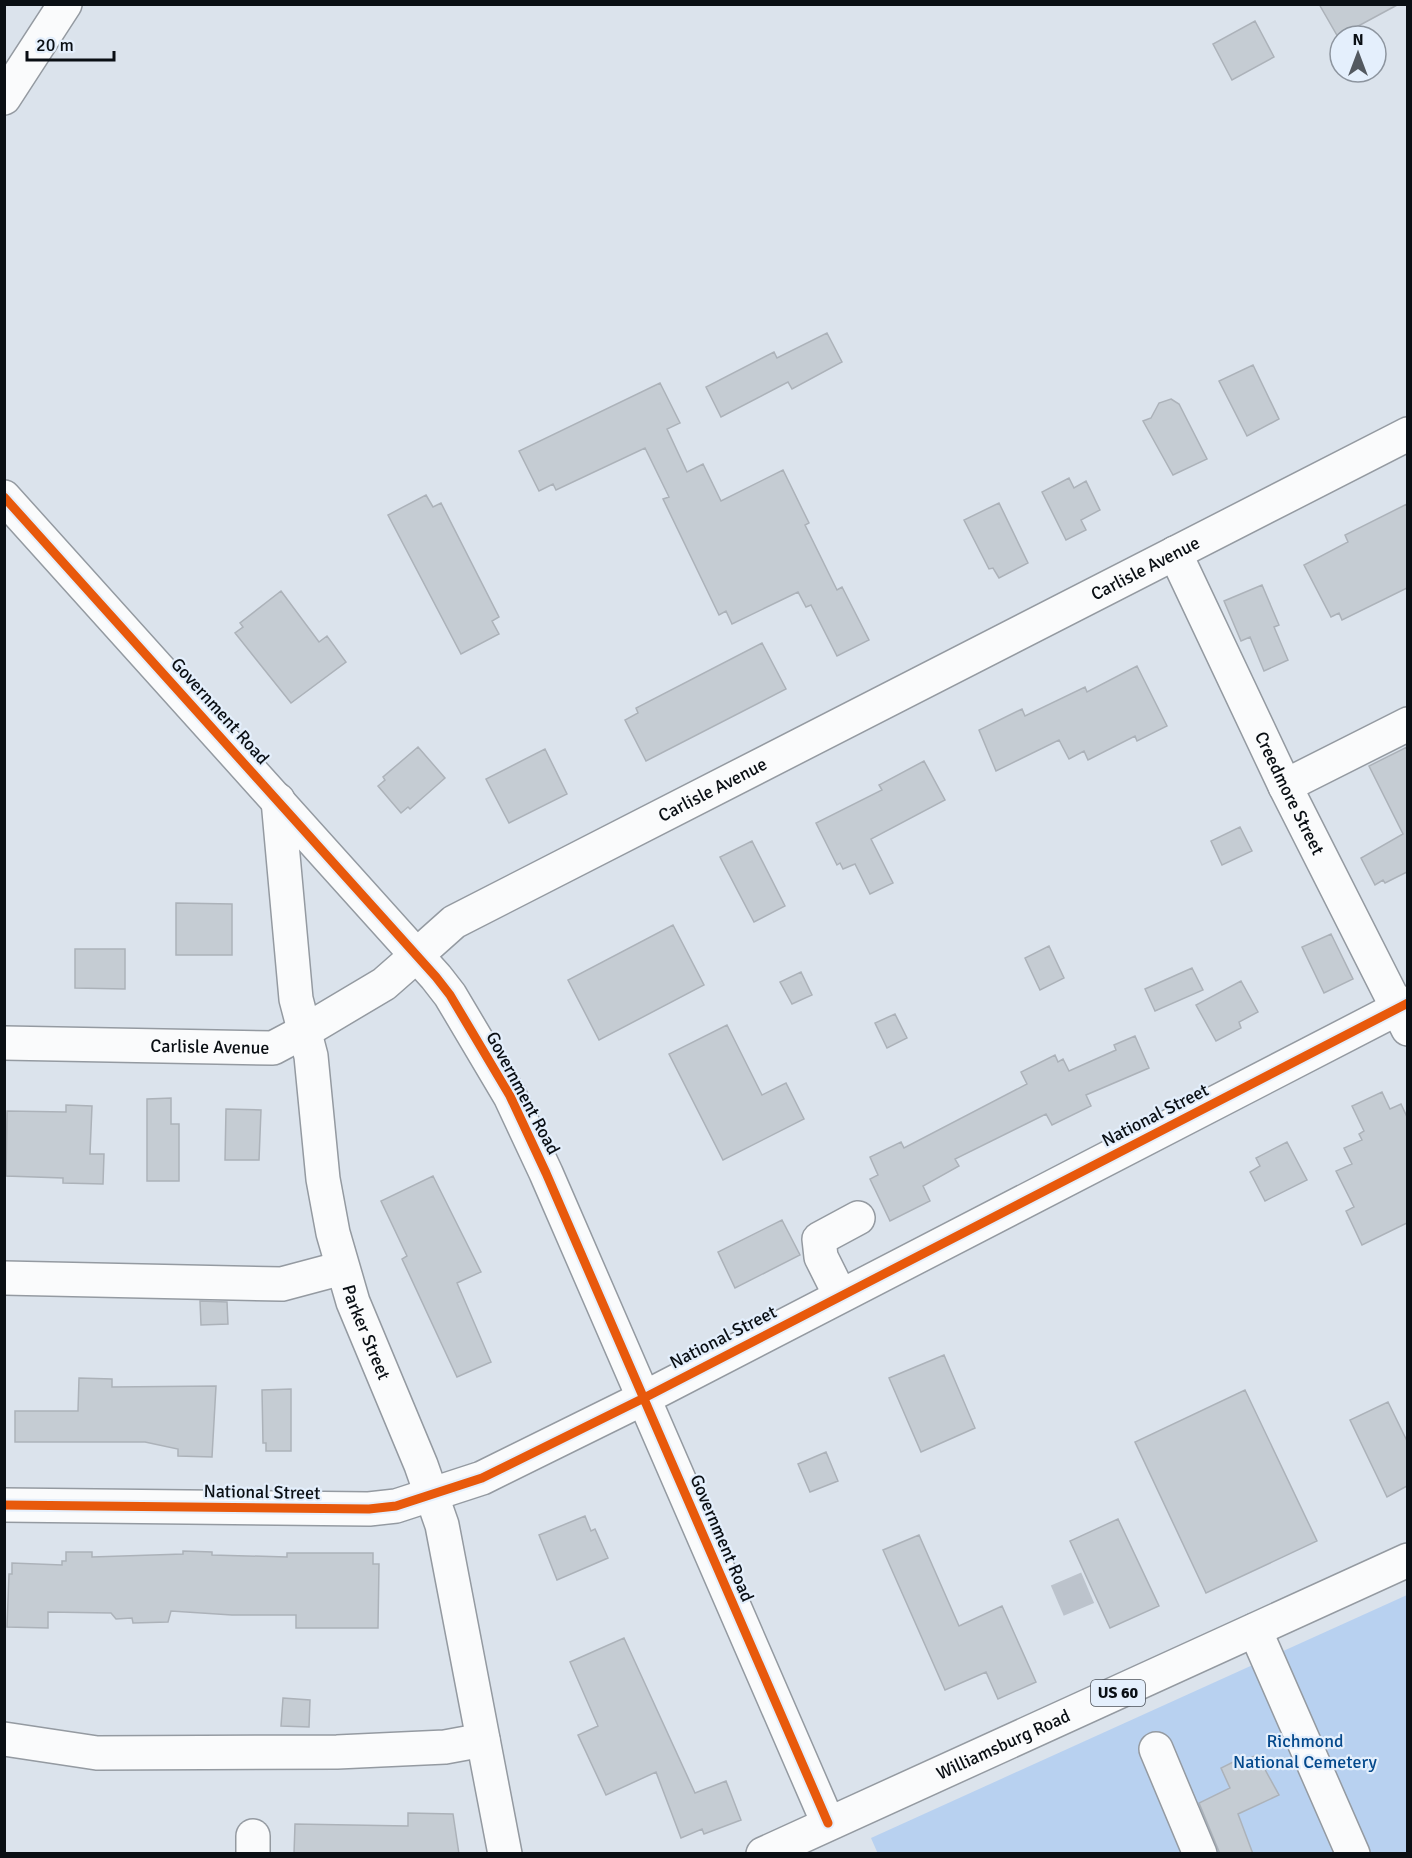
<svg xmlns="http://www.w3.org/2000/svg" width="1412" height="1858" font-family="Signika,sans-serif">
<rect width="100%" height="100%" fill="#dbe3ec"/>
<!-- green -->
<path fill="#b8d1f0" d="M1407,1595V1853L878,1854L871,1838Z"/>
<!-- building -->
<path fill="#c5ccd3" stroke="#acb2b9" stroke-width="1.5" d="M1319,4H1399L1338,37Z
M1255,21L1274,57L1232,80L1213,44Z
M827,333L842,362L792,389L788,382L721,417L706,387L774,352L777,358Z
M1253,365L1279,419L1247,436L1219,381Z
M660,383L680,423L667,429L687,472L703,464L721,501L783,470L809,523L805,525L837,590L842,587L869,640L837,656L811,605L806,607L798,592L732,624L726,611L719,615L663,499L669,497L645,448L556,490L553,484L539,491L519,451Z
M1171,399L1179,404L1207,459L1173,475L1143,421L1151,418L1159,403Z
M1069,478L1074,488L1086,481L1100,510L1081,520L1086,530L1066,540L1042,492Z
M426,495L433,507L441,503L499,617L492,621L499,634L461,654L388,515Z
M999,503L1028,563L999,578L993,568L989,569L964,520Z
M1407,504V588L1342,620L1339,613L1331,617L1304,565L1348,542L1345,535Z
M1262,585L1279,625L1274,627L1288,660L1264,671L1250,637L1241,641L1224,601Z
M281,591L319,642L327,636L346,662L291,703L235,633L243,627L240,623Z
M762,643L786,689L646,761L625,720L638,713L636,708Z
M1137,666L1167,726L1137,741L1135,736L1088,760L1084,751L1069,759L1059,740L996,771L979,730L1022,709L1025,716L1085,687L1087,692Z
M418,747L445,778L410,809L408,807L401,813L378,786L385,780L383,777Z
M1407,747V872L1385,883L1383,880L1375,885L1361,858L1403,834L1369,766Z
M545,749L567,794L509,823L486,779Z
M924,761L945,800L871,839L893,883L870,894L855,864L843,869L840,863L837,865L816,823L882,790L879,785Z
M1240,827L1252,851L1222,865L1211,841Z
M752,841L785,906L754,922L720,857Z
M176,903L232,904V955H176Z
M673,925L704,985L599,1040L568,980Z
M1331,934L1353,979L1324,993L1302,947Z
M1049,946L1064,978L1040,990L1025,958Z
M75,949H125V989L75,988Z
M1192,968L1203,990L1155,1011L1145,989Z
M801,972L812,995L792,1004L780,982Z
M1241,981L1258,1012L1239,1022L1241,1028L1216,1041L1196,1005Z
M895,1014L907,1038L887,1048L875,1023Z
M727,1025L762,1095L786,1083L804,1119L723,1160L669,1054Z
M1135,1036L1149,1068L1086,1095L1091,1106L1052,1125L1046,1114L955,1159L959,1166L923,1186L930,1201L890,1221L870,1179L878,1175L870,1157L901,1142L904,1148L1027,1084L1021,1072L1055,1055L1058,1062L1063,1059L1069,1071L1116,1050L1114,1045Z
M1382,1092L1390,1109L1401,1104L1407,1117V1223L1362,1245L1346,1211L1354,1207L1336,1171L1352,1164L1344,1148L1362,1140L1359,1134L1364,1131L1352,1106Z
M171,1098V1124H179V1181H147V1099Z
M66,1105L92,1106L90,1154H104L103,1184L63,1183V1178L6,1176L7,1111L66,1112Z
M226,1109L261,1110L259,1160H225Z
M1287,1142L1307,1180L1265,1201L1250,1172L1260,1166L1256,1158Z
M433,1176L481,1272L457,1283L491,1362L457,1377L402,1259L407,1256L381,1201Z
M782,1220L800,1255L735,1288L718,1252Z
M200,1301L227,1302L228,1324L201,1325Z
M944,1355L975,1428L921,1452L889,1378Z
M79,1378L112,1379V1387L216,1386L212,1457L178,1456V1449L145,1442H15V1411H78Z
M291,1389V1451H266V1443H263L262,1390Z
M1245,1390L1317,1541L1206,1593L1135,1442Z
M1388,1402L1407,1441V1486L1387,1497L1350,1420Z
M826,1452L838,1481L810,1492L798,1464Z
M585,1516L591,1531L595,1529L608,1558L557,1580L539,1535Z
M1118,1519L1159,1606L1110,1628L1070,1541Z
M919,1535L959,1626L1002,1606L1036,1682L998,1699L986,1672L945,1690L883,1550Z
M183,1551L212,1552V1555L287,1557V1553H373V1564H379L378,1628H296V1615H232L171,1611L168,1622L133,1623L132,1618L116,1619L111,1613L48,1612V1628L7,1627L9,1574H12V1563L62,1565V1561H66V1552H92V1557L183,1554Z
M624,1638L695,1793L726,1781L741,1820L704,1834L702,1829L681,1838L656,1772L606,1795L578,1735L598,1726L570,1662Z
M283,1698L310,1700L309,1727L281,1726Z
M1257,1755L1279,1795L1238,1814L1253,1854H1220L1199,1803L1230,1788L1221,1768L1243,1757L1244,1761Z
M408,1813L453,1814L459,1854H294L295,1824L408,1826Z"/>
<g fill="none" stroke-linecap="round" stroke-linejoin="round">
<!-- minor-tunnel -->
<path stroke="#bcc3cc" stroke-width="33" stroke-dasharray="33 16" stroke-linecap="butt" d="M1066,1579L1083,1619"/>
<!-- minor casing -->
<g stroke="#949aa1" stroke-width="36">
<g id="minor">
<path d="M4,98L65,4"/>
<path id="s1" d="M1175,553L1285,786L1408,1029"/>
<path d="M1285,786L1408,724"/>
<path id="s2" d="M417,955L454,922L1408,434"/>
<path id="s3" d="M4,1043L273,1048L305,1031"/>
<path d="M4,1278L282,1284L342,1268"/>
<path d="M840,1295L821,1257L819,1239L858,1218"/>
<path d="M4,1505L369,1509L396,1506L482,1478L644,1398L1408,1003"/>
<path d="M1255,1630L1353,1854"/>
<path d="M4,1739L97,1753L337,1752L445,1747L483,1740"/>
<path d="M1156,1749L1200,1854"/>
<path d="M253,1854V1836"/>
</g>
</g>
<!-- major casing -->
<g stroke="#949aa1" stroke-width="36">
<g id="major">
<path d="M4,497L436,977L450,995L510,1096L546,1173L828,1823"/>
<path id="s4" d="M278,800L296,999L311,1056L323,1179L333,1233L353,1302L421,1465L442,1525L505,1854"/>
<path d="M305,1031L384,984L417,955"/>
<path id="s5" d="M763,1854L1408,1560"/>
</g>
</g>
<!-- minor -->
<use href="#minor" stroke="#fafbfc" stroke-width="33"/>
<!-- major -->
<use href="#major" stroke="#fafbfc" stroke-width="33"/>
<!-- cycleway casing -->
<g stroke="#e4effc" stroke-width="13">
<path id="cycleway" d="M4,497L436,977L450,995L510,1096L546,1173L828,1823
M4,1505L369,1509L396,1506L482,1478L644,1398L1408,1003"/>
</g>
<!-- cycleway -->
<use href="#cycleway" stroke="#e8590c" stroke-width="9"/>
</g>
<g text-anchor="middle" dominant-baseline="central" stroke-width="4.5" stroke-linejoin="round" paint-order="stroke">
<!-- shield labels -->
<rect fill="#e4effc" stroke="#4b525a" stroke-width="1.5" x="1091" y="1680" width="54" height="26" rx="4.5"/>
<g font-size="16" font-weight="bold" fill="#0a0f14">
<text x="1118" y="1693">US 60</text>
</g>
<!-- street labels -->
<g font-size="18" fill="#0a0f14" stroke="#e4effc">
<text stroke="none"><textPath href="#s2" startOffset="826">Carlisle Avenue</textPath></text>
<text transform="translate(220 711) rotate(48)">Government Road</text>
<text stroke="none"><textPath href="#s2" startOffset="340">Carlisle Avenue</textPath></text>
<text stroke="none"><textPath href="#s1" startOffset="266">Creedmore Street</textPath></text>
<text stroke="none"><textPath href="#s3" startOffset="206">Carlisle Avenue</textPath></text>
<text transform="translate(523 1093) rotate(62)">Government Road</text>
<text transform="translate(1155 1115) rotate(-27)">National Street</text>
<text stroke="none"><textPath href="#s4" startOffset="542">Parker Street</textPath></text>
<text transform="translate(723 1337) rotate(-27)">National Street</text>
<text transform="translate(262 1492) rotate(1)">National Street</text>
<text transform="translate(722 1538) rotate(67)">Government Road</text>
<text stroke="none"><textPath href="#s5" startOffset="264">Williamsburg Road</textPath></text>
</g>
<!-- park labels -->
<g font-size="18" fill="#04498c" stroke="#e4effc">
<text x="1305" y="1741">Richmond<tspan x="1305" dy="21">National Cemetery</tspan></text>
</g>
</g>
<!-- border -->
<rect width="1412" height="1858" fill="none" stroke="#0a0f14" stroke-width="12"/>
<!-- north arrow -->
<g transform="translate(1358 54)"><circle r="28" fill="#e4effc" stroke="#8d959f" stroke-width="1.5"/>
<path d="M0-4.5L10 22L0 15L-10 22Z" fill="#535960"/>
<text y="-9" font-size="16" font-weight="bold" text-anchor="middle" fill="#0a0f14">N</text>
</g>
<!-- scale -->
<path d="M27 51v9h87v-9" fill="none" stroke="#0a0f14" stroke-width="3"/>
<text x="36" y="51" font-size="18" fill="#0a0f14" stroke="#e4effc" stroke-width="4.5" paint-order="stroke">20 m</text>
</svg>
